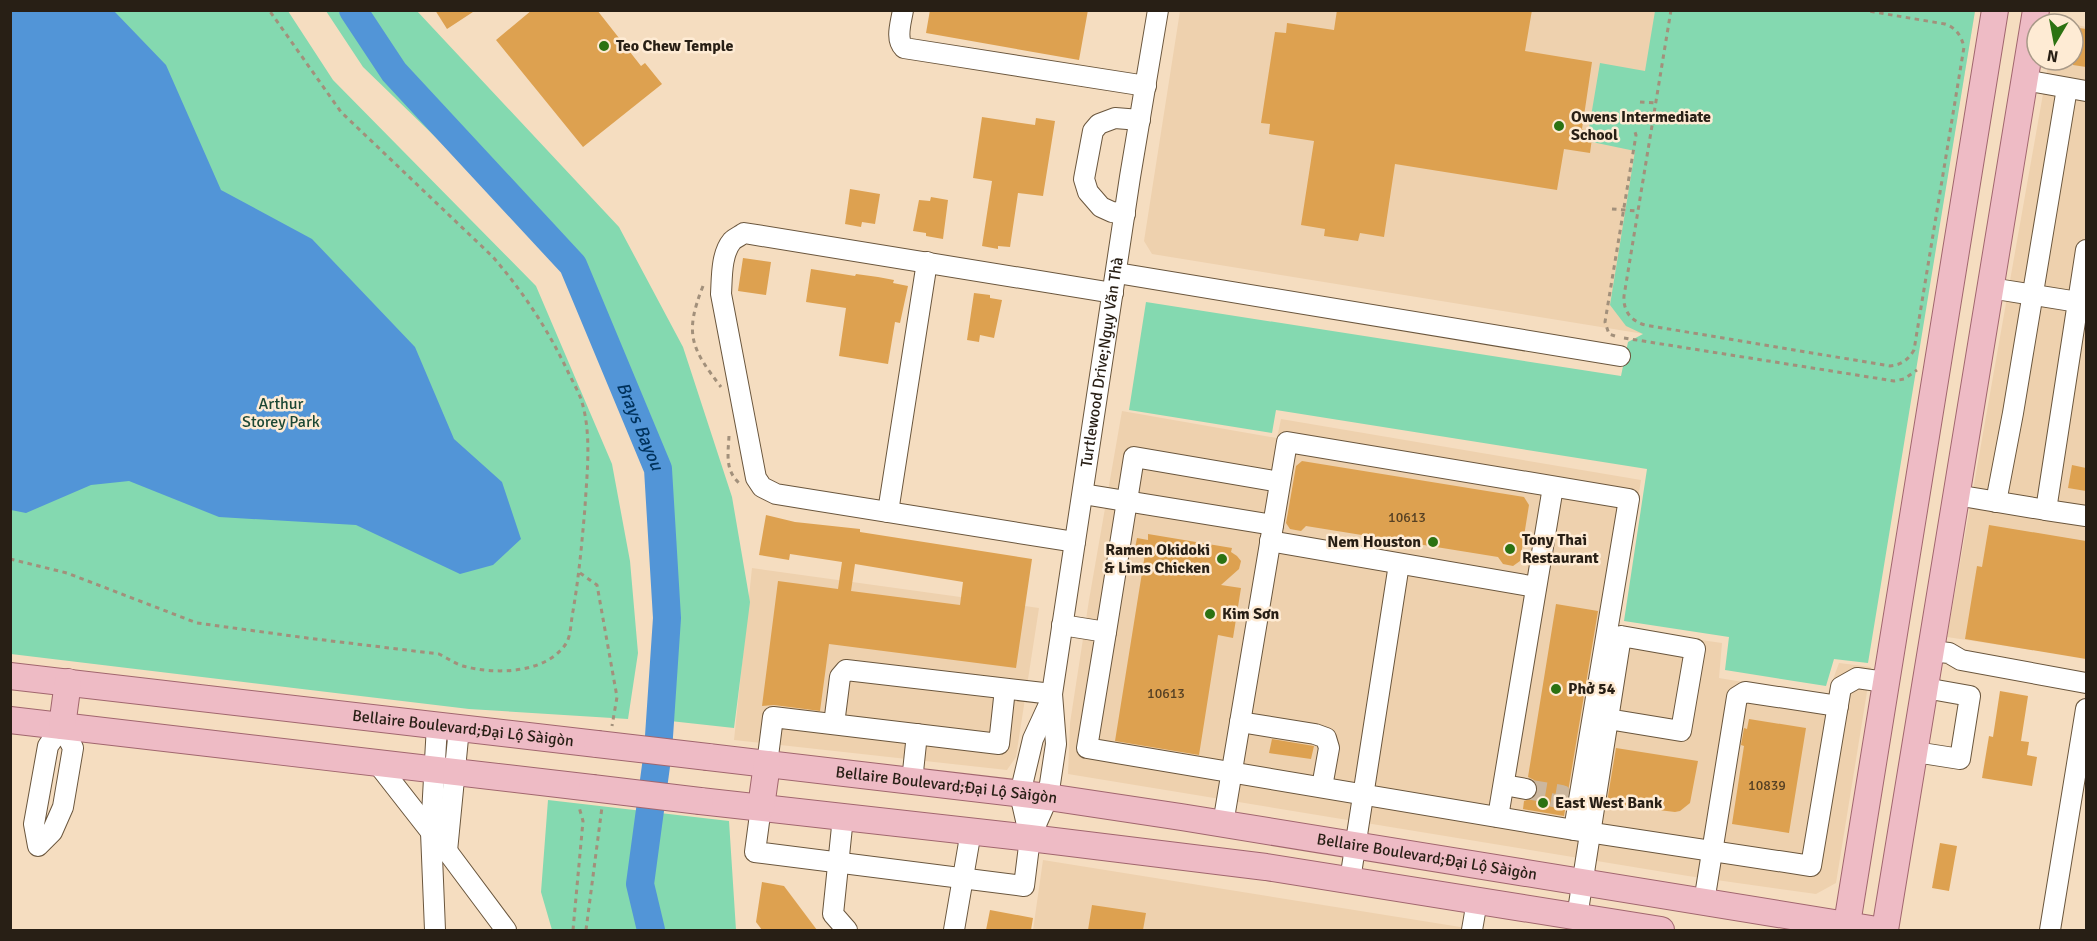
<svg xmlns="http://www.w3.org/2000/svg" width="2097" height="941" font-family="Signika,sans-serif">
<rect width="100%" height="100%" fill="#f5ddc0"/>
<!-- built -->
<path fill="#eed1ae" d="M1180,11H1975L1918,354L1911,366L1644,334L1152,254L1144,241Z
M2073,24L2086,27V658L1947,637L2049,60H2073Z
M1122,411L1277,438L1281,419L1641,480L1617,628L1722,643L1719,678L1827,696L1839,663L1871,667L1836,883L1816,894L1688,876L1068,774L1070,723L1089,600Z
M752,568L1039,608L1016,757L1007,770L734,740Z
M1043,860L1479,930H1033Z"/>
<!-- green -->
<path fill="#84d9b0" d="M11,11H288L333,80L536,286L612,464L630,561L638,653L628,719L469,709L11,654Z
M326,11H417L619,227L683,347L732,497L750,602L734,728L661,720L668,684L667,576L648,471L572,282L519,218L363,67Z
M1655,11H1975L1868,663L1834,659L1826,686L1725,670L1729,637L1624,621L1647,469L1276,410L1272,433L1129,410L1146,302L1621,376L1628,342L1643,334L1626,326L1610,305L1635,151L1592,142L1593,131L1589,130V128L1600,63L1645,71Z
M548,800L729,821L736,930H552L541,892Z"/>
<!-- water -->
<path fill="#5295d7" d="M11,10L114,11L166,65L221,190L312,239L415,347L454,439L502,482L521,539L493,565L460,574L356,525L219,517L129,481L91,485L26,513L11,510Z"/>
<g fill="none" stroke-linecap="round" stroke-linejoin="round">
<!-- river -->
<path stroke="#5295d7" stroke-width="28" id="s1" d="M353,10L394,72L573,265L658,469L667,618L658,751L640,884L651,930"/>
</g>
<!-- building -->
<path fill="#dda150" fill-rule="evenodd" d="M435,10H476L447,29Z
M532,10H597L641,66L645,63L662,84L583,147L496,40Z
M930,10H1088L1079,60L926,33Z
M1337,10H1532L1525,51L1592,62L1582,129L1593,131L1590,153L1564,149L1557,190L1395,164L1384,237L1360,233L1358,241L1324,236L1325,229L1301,225L1314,141L1269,134L1270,124L1261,123L1275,32L1286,33L1287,23L1334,30Z
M2073,27L2086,29V67L2073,65Z
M982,117L1035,125L1036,118L1055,121L1043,196L1018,193L1010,247L998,246V249L982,246L992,181L973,178Z
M850,189L880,194L875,224L862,222L861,227L845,224Z
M931,197L948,200L943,239L926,236V233L913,231L919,200L930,201Z
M743,258L771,262L766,295L738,291Z
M811,269L855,276L856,274L878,277L894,280L893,283L908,286L900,323L895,322L888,364L839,356L846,308L806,302Z
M974,293L990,295V298L1002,300L994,338L980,335L979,342L967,340Z
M1302,461L1524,497L1529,505L1520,561L1513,566L1503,564L1498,557L1306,526L1301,531L1290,529L1286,523L1288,512L1296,466Z
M2072,465L2086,468V491L2068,488Z
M766,515L795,522L860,529V532L1032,559L1016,668L829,644L820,711L774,705L762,706L778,581L838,589L842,562L790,554L789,560L759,555ZM855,564L963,582L960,605L851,591Z
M1989,525L2086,541V659L1965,639L1977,566L1982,567Z
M1148,534L1232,548L1231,552L1237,556L1241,561L1239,569L1221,585L1241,588L1233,638L1218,635L1199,755L1115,741L1145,554L1134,553L1137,538L1148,540Z
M1556,604L1598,611L1564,816L1523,809L1524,801L1535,797L1538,791L1534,780L1528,777Z
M2000,691L2028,696L2021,741L2029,742L2027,755L2037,757L2032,786L1982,778L1989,736L1993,737Z
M1749,719L1806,728L1789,833L1732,824L1744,746L1741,745L1744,728L1747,729Z
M1272,739L1314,746L1311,759L1269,753Z
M1616,748L1698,761L1690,803L1680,811L1675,812L1609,804L1607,802Z
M1940,843L1957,846L1949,891L1932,888Z
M762,882L784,886L817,930H762L756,922Z
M1092,905L1146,913L1143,930H1088Z
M990,910L1033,918L1031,930H986Z"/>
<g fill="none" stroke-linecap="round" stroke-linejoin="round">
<!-- minor-tunnel -->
<path stroke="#ccb79e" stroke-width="20" stroke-dasharray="20 10" stroke-linecap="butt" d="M1526,789L1562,795L1558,817"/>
<!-- minor casing -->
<g stroke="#6a563d" stroke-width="22">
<g id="minor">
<path d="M903,10C901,23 895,39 904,48L1146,86"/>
<path d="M2024,80L2086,91"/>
<path d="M1125,214L1112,212L1101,207L1088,192L1084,179L1093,131L1099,124L1115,118L1140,120"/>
<path d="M1117,273L1620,356"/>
<path d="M1990,288L2078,302L2086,250"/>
<path d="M1083,494L1273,525"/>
<path d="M1956,495L2046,510L2078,302"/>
<path d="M1996,502L2013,413L2067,88"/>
<path d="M2046,510L2086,516"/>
<path d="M888,512L927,262"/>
<path d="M1270,541L1536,587"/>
<path d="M1075,542L776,494L762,487L756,478L721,294C722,278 721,254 732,241C735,238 740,236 744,233L1113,293"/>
<path d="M1062,625L1106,632L1087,748L1574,830L1811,866L1841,687L1857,678L1885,682"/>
<path d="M1106,632L1134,457L1280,482"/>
<path d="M1931,651L1949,653L1961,660L2086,683"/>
<path d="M1240,722L1315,734L1326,738L1329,748L1322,787"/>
<path d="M834,724L840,677L846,670L1052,694"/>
<path d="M62,726L73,748L63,807L52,832L38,846L34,824L48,746Z"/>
<path d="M1915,752L1960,759L1970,696L1925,688"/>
<path d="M377,763L431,832L447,851L459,728"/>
<path d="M767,764L773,717L999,744L1005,689"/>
<path d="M912,781L917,734"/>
<path d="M1504,785L1526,789"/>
<path id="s2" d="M761,807L755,852L1024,886L1030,838L1048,797L1056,744L1052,694L1130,177L1158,10"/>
<path d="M843,817L833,914L847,930"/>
<path d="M1498,817L1553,487"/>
<path d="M1223,824L1287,442L1629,499L1574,830"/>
<path d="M1030,838L1020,794L1033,739L1051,700"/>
<path d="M447,851L506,930"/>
<path d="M1350,880L1399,564"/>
<path d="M1704,902L1737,697L1745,692L1838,706"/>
<path d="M1577,917L1621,636L1695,649L1681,731L1608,719"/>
<path d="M435,930L431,832L437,725"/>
<path d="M954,930L971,831"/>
<path d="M1472,930L1477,901"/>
<path d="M2050,930L2086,709"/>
</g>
</g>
<!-- major casing -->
<g stroke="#a1666e" stroke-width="28">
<g id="major">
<path id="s3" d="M10,676L597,744"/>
<path d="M10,720L592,788"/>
<path d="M62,726L68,682"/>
<path id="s4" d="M708,757L1048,797L1181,817L1877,930"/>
<path d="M700,801L1030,838L1266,867L1661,930"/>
<path d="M761,807L767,764"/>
<path d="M1846,930L1995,10"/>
<path d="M1885,930L2036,10"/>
</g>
</g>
<!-- path -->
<path stroke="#a2907b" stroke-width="3" stroke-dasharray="4.5 4.5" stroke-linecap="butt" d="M1671,10L1624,296C1623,311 1631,321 1645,325L1890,366C1901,365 1908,360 1914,350L1964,47C1961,35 1956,28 1945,24L1862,10
M1640,102L1656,103
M1612,209L1638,211
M703,286C684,334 691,348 721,387
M1615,336L1609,334L1605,322L1636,135L1635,132
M1624,338L1894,381L1904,379L1917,370
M729,436C728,454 725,470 739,483
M10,559L67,573L197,623L307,638L439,654C447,658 454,663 463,666C495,675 548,674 567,642C571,634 571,620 573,611C579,576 582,542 585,507C587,472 592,433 581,399C578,391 573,382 569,374C549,331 524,293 493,257L341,112L269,10
M580,573L597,585L617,697L612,726
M573,930L583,821L579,807
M586,930L602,807"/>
<!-- minor -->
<use href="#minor" stroke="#fff" stroke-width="20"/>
<!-- major -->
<use href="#major" stroke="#eebbc5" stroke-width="26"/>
<!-- major-bridge casing -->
<g stroke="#a1666e" stroke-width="28" stroke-linecap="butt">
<path id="major-bridge" d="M597,744L708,757
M592,788L700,801"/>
</g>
<!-- major-bridge -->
<use href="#major-bridge" stroke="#eebbc5" stroke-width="26"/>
</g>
<!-- markers -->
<g fill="#2c7212" stroke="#feebd4" stroke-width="2">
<circle cx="604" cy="46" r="6"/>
<circle cx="1559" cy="126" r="6"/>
<circle cx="1433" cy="542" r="6"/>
<circle cx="1510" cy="549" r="6"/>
<circle cx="1222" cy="559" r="6"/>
<circle cx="1210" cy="614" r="6"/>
<circle cx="1556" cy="689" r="6"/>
<circle cx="1543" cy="803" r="6"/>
</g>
<g text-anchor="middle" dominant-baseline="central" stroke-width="5" stroke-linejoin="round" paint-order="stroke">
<!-- number labels -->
<g font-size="14" fill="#554024">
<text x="1407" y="517">10613</text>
<text x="1166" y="693">10613</text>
<text x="1767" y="785">10839</text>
</g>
<!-- poi labels -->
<g font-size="16" font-weight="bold" fill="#281f15" stroke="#feebd4" text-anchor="start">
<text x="616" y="46">Teo Chew Temple</text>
<text x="1571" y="117">Owens Intermediate<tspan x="1571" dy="18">School</tspan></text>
<text x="1522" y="540">Tony Thai<tspan x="1522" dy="18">Restaurant</tspan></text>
<text x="1421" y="542" text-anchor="end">Nem Houston</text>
<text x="1210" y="550" text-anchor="end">Ramen Okidoki<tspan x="1210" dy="18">&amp; Lims Chicken</tspan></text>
<text x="1222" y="614">Kim Sơn</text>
<text x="1568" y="689">Phở 54</text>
<text x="1555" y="803">East West Bank</text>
</g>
<!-- street labels -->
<g font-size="16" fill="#281f15" stroke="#feebd4">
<text stroke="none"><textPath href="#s2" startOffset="849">Turtlewood Drive;Ngụy Văn Thà</textPath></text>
<text stroke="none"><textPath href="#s3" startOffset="456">Bellaire Boulevard;Đại Lộ Sàigòn</textPath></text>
<text stroke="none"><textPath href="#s4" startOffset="240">Bellaire Boulevard;Đại Lộ Sàigòn</textPath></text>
<text stroke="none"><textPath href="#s4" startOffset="726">Bellaire Boulevard;Đại Lộ Sàigòn</textPath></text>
</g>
<!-- park labels -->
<g font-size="16" fill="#1b4734" stroke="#feebd4">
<text x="281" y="404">Arthur<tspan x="281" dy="18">Storey Park</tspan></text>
</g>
<!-- water labels -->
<g font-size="18" font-style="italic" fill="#00325c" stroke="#feebd4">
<text stroke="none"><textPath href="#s1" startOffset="512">Brays Bayou</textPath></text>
</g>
</g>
<!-- border -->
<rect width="2097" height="941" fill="none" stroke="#281f15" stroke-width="24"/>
<!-- north arrow -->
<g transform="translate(2055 42) rotate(190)"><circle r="28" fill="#feebd4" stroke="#a89988" stroke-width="1.5"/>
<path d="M0-4.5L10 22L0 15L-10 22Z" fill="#2c7212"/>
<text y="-9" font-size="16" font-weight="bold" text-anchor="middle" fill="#281f15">N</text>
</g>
</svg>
